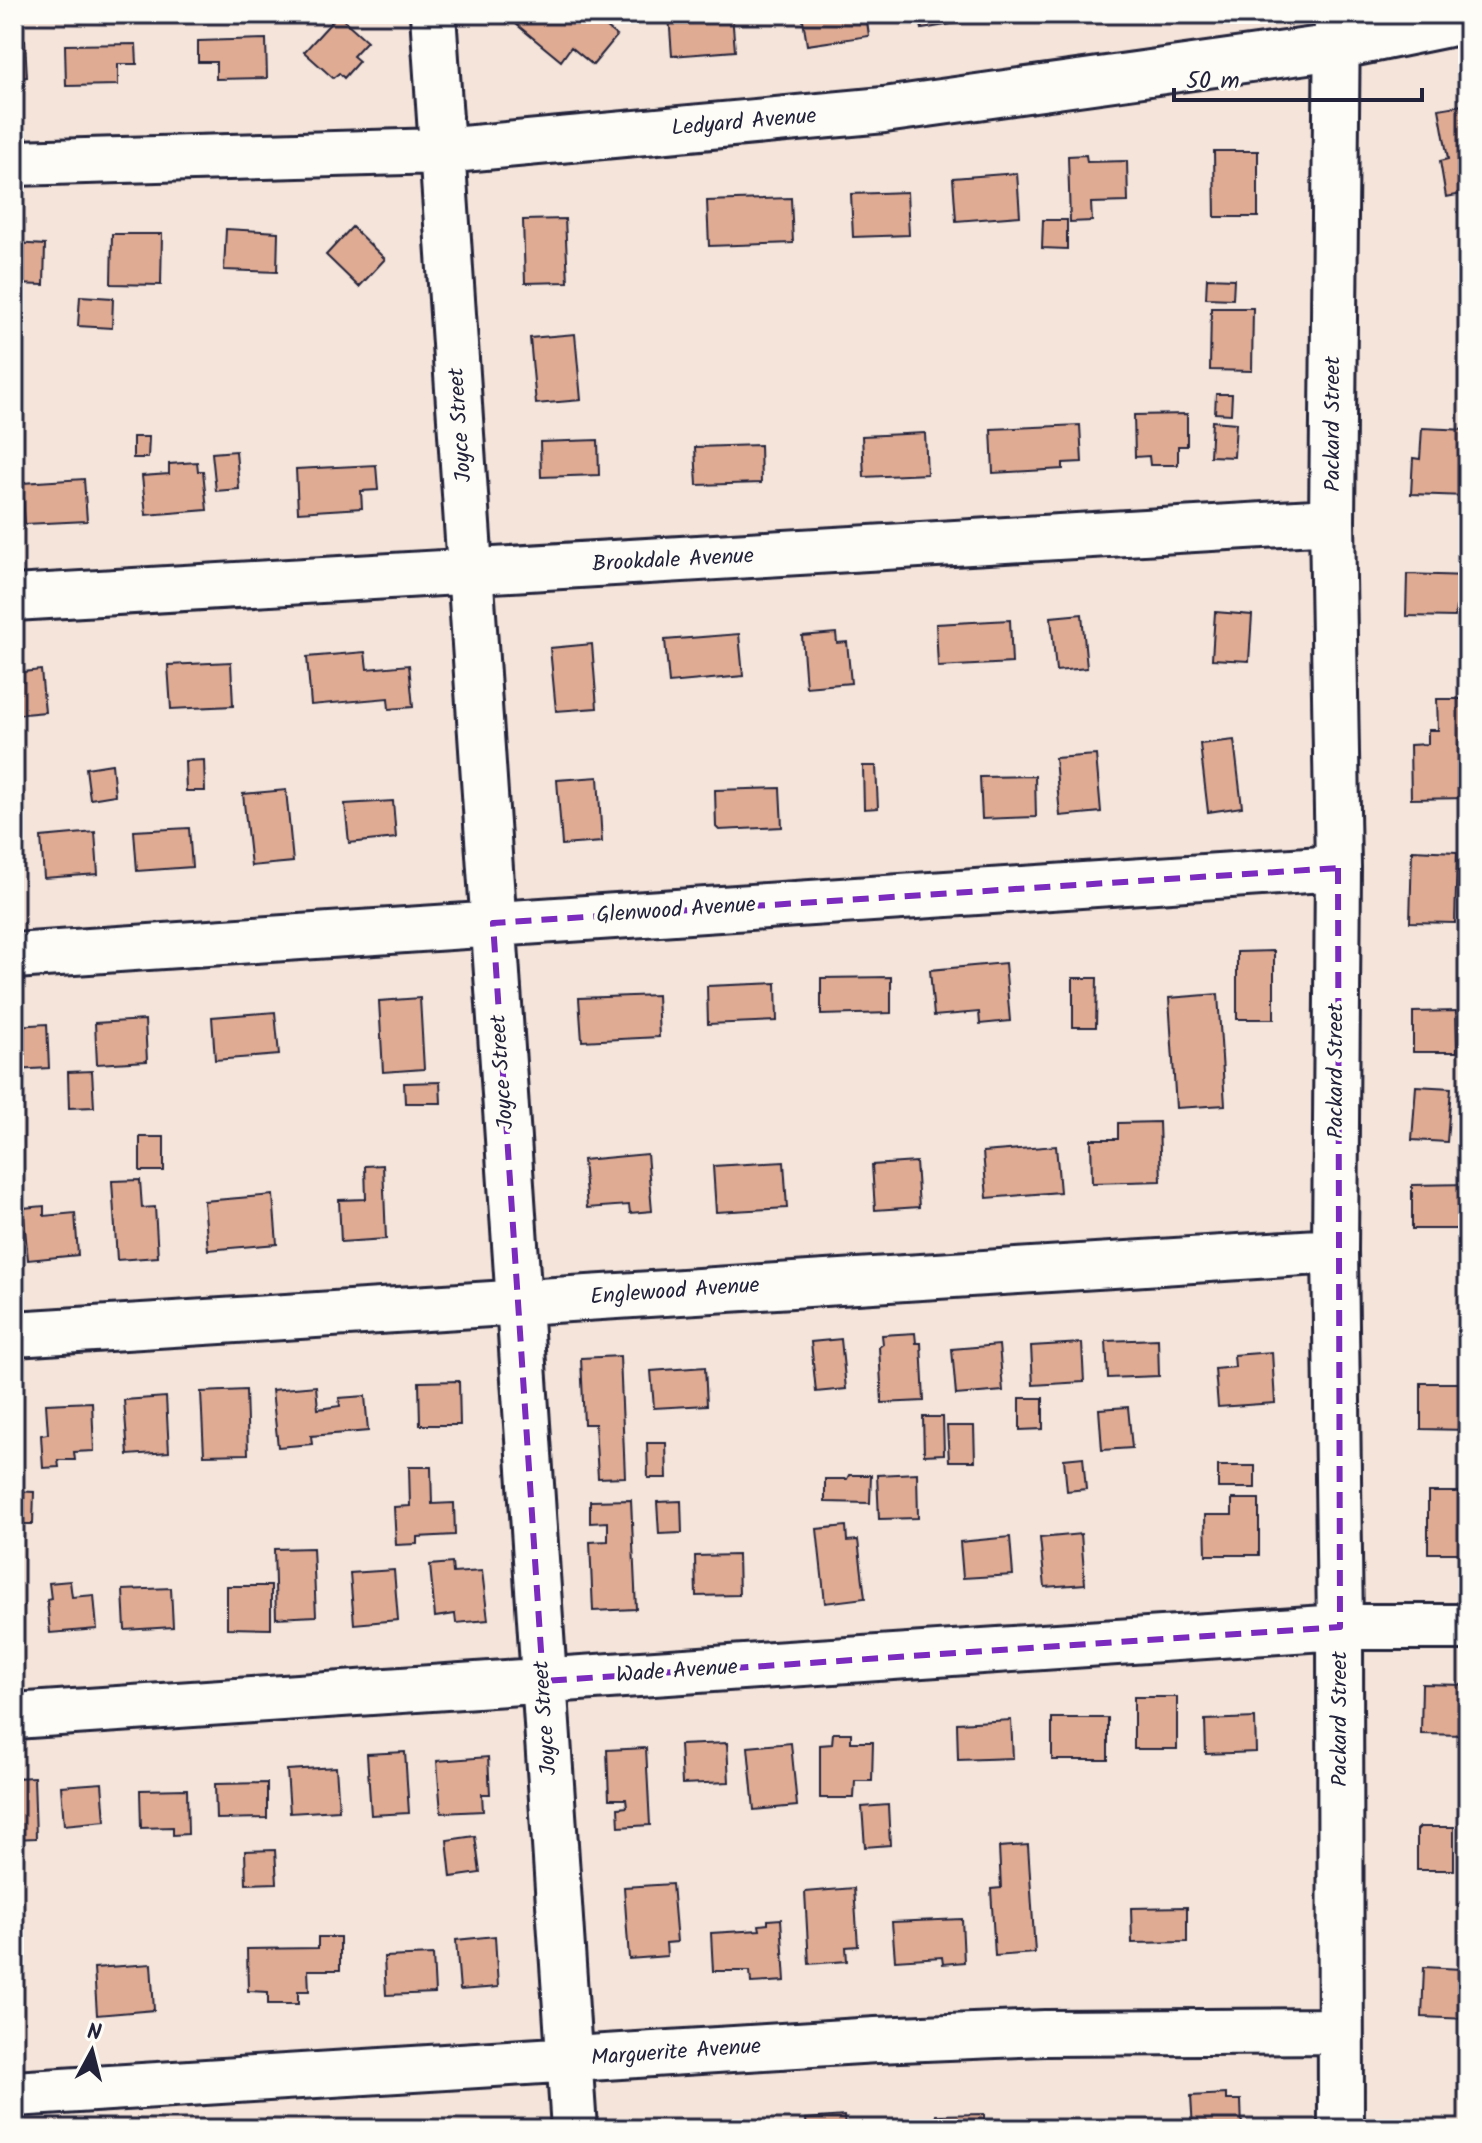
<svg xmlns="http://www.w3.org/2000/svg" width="1482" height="2143" font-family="Kalam,sans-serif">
<rect width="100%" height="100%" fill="#f4e4d9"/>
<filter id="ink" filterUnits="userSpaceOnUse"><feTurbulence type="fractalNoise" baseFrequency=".0125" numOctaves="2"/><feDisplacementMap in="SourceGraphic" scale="16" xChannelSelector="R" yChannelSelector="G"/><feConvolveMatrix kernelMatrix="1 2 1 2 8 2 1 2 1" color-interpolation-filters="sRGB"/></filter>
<g filter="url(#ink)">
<!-- building -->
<path fill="#dfab93" stroke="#22223b" stroke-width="2" d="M514,14H590L617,36L593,65L571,47L561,61L510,19Z
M732,14L735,51L672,56L669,15Z
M802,14H866L869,36L807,45Z
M919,14H981V19L922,29Z
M338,15L367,41L353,56L359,61L344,78L339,73L333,78L304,52Z
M266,39L267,78L216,79V62H198V41Z
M25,40L27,77L14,78V41Z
M136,44L137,64H118V85L66,86L65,45Z
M1468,104V193L1446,197L1440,161L1448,159L1439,109Z
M1214,151H1258V217H1215Z
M1086,155L1087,162L1127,161L1128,202L1091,203L1092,221L1070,222L1068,156Z
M1017,173L1020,216L956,221L953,178Z
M907,192L909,235L853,237L851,194Z
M791,198L793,243L709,246L707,201Z
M565,219L568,282L525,283L523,220Z
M1043,220H1067V249L1042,248Z
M352,227L385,259L359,287L326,255Z
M226,229L278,232L277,272L224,270Z
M112,234H162L161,285L111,284Z
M14,243L45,245L44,285L14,284Z
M1207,278L1234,279L1233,299L1206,298Z
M80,296L113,298L112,328L78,326Z
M1211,308H1253L1252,371L1210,370Z
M575,334L581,400L536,404L530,338Z
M1216,394H1232L1231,414L1215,413Z
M1187,414V446H1178V465H1150L1149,456L1135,457L1134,415Z
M1212,421L1236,423L1234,457L1210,456Z
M1080,425L1082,462L1063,463V469L993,473L991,429Z
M1422,428L1468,430L1466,496L1411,494L1413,458L1420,459Z
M925,433L927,474L864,477L862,436Z
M133,437H149L148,458H133Z
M598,440L599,475L541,477L540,442Z
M760,445L761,483L697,485L695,447Z
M236,451L239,489L216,491L212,453Z
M197,462L198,471H203L207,510L146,515L142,476L169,474V464Z
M376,465L378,490L361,491L362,508L298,512L296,469Z
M84,479L87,521L25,524L22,483Z
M1407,574L1468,576V608L1456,607L1455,617L1406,616Z
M1215,612L1252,615L1249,661L1212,659Z
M1082,614L1087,668L1056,671L1051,617Z
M1010,620L1012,663L938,667L936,624Z
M836,633L837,643L847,642L851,683L806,687L802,636Z
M739,634L743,676L669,683L665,640Z
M592,644L597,708L556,711L550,648Z
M365,652L367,669L409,665L413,707L389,709L388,698L311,705L307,657Z
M231,662L233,706L171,709L168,665Z
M41,670L45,712L14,715V673Z
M1437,699H1468V798L1411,799L1410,745L1428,744V730H1438Z
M1234,740L1242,807L1208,812L1200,744Z
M1096,755L1101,812L1060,816L1055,758Z
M204,760L205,791H186L185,761Z
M112,764L115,795L90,799L86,768Z
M863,766H876L878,808L864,809Z
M1035,776L1036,817L982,819L980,777Z
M598,777L602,842L562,845L557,780Z
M780,788L782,827L719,830L716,827L715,790Z
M286,790L293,862L251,866L243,794Z
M393,801L396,838L349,843L345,804Z
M189,828L192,867L137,871L134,831Z
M95,832L98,874L44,878L41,837Z
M1412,850L1457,852L1455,923L1410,922Z
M1274,951V1019H1237V952Z
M1005,963L1010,1021L980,1024L979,1012L934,1016L930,970Z
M891,977V1013L821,1015V978Z
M1073,978H1097L1096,1027H1073Z
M776,983L777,1021L708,1024L707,986Z
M1218,994L1225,1105L1176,1108L1169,998Z
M657,995L659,1037L582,1041L579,998Z
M420,998L424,1069L383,1072L379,1001Z
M1456,1011L1457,1052H1413V1012Z
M275,1012L279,1055L215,1060L212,1017Z
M145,1020L147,1061L97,1064L95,1023Z
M47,1024L49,1068L14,1070V1026Z
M92,1071L94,1107L69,1108L68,1072Z
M440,1082L441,1103H405L404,1083Z
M1416,1086L1451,1088L1447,1142L1412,1140Z
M1159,1122L1161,1181L1092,1183L1091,1139H1118V1123Z
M140,1137H164V1171H140Z
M1056,1146L1060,1192L987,1198L983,1152Z
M647,1154L652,1211L630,1213L629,1205L587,1208L583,1160Z
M784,1162L787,1208L716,1212L713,1166Z
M916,1162L919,1207L875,1210L872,1165Z
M383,1165L386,1239L341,1242L339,1200L366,1199L365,1166Z
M140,1180L142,1208L155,1207L158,1257L117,1260L112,1181Z
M1468,1184V1216H1460V1229H1412V1185Z
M273,1195L277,1244L208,1250L204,1201Z
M44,1206V1216L75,1213L78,1255L28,1260L23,1208Z
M915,1333L916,1343H921L924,1401L882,1403L879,1347L883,1344L882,1335Z
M841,1339L846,1389L816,1392L811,1342Z
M1158,1339L1159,1376L1108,1378L1106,1341Z
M1082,1343L1084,1382L1033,1385L1031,1346Z
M999,1345L1003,1391L956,1395L952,1349Z
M1272,1352L1275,1403L1218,1407L1215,1369L1235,1367L1234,1355Z
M620,1356L625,1477L598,1478L595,1424H584L581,1358Z
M705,1367L707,1405L654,1408L651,1371Z
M459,1381L460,1425H420L419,1382Z
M1421,1383H1468V1430L1421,1429Z
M316,1386L318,1409L340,1406L339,1398L365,1396L368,1431L311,1436L312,1444L278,1447L272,1390Z
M246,1390L248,1454L204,1455L201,1392Z
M166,1397L169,1452L128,1455L124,1400Z
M14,1398L18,1462L14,1463Z
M1020,1398H1043V1429L1020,1430Z
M92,1402L94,1451L74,1452L75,1460H58L59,1467L43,1468L41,1435L48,1434L46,1404Z
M1128,1407L1132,1448L1102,1450L1099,1409Z
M923,1417H943L944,1454L924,1455Z
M947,1426H974L975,1461H949Z
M647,1443H666L667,1478H648Z
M1083,1457L1086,1489L1067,1491L1064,1459Z
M1218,1466H1255V1488H1218Z
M409,1467H431L432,1504L454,1503L455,1535L417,1537V1544L396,1545L394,1507L410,1506Z
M917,1473L918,1518L879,1519L877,1475Z
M849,1475H871L870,1503L825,1502V1479H847Z
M14,1491L34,1492L33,1524H14Z
M1428,1492H1468V1553H1428Z
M1232,1499H1259V1555H1206L1205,1515H1232Z
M631,1500L636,1609L593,1611L590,1542L608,1541V1522L590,1523V1501Z
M681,1501L682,1533L659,1534L657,1502Z
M846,1526L847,1541L858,1540L865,1598L825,1603L817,1529Z
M1081,1534L1085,1584L1045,1587L1040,1538Z
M1010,1537L1013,1575L963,1578L960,1542Z
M313,1548L316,1616L276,1618L274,1549Z
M738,1555L739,1595L696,1596L695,1556Z
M452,1563L453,1573L482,1571L488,1620L456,1623L455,1614L435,1617L430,1565Z
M394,1570L398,1620L354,1624L350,1573Z
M14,1575H17L20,1641H14Z
M70,1581L72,1597L94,1595L97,1629L50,1633L47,1600L51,1599L49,1583Z
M227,1586H271V1629L227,1628Z
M171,1588L173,1627L125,1630L123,1590Z
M1422,1684L1465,1685L1464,1735L1421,1734Z
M1134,1697H1177V1749H1134Z
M1052,1718H1108V1760H1052Z
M1255,1718L1256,1752L1206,1754L1205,1720Z
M1011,1720L1013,1758L958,1760L957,1723Z
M833,1733H851V1742H873L872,1781H855L854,1798H820V1745L832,1744Z
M727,1743L729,1782L682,1784L680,1745Z
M791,1743L797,1806L754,1810L748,1747Z
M646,1748L650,1825L619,1827L618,1808L627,1807L626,1799H609L607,1750Z
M405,1752L409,1813L371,1815L367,1754Z
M488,1757L490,1794H482L483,1811L441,1813L437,1761Z
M336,1767L339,1810L290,1813L287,1770Z
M34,1777L36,1838L14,1839V1778Z
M102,1783L105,1821L64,1825L61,1786Z
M267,1783V1818L216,1819L215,1784Z
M187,1789L188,1834L173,1835V1827L141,1828L140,1790Z
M888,1805L890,1845L865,1847L862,1807Z
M1420,1827H1454V1870H1417V1830Z
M475,1836L480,1873L451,1877L447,1840Z
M1028,1845L1035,1953L995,1956L991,1889L1001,1888L999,1847Z
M275,1850L277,1883L246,1884L245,1851Z
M672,1884L677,1942L666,1943L667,1956L629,1959L624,1887Z
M854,1888L858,1946L846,1947L847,1961L809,1964L805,1892Z
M1187,1907V1942L1132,1943L1131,1908Z
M781,1919L785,1981L751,1983L750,1971H713L711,1933L760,1930L759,1925L768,1924V1920Z
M962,1919L964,1962L943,1964L942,1957L895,1960L892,1922Z
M495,1936L498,1987L460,1990L456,1940Z
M318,1937H340V1970H308L309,1991H298V2004H268V1992L248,1991L247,1949L318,1948Z
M433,1955L435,1993L386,1995L384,1957Z
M151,1964L154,2010L97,2015L94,1968Z
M1424,1967L1461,1969L1460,1991L1468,1992V2019L1422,2017Z
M1226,2094V2100H1241L1242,2129H1193L1191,2096Z
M984,2114V2129H936V2115Z
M844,2116L845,2129H807L806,2119Z
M671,2126V2129H629V2127Z"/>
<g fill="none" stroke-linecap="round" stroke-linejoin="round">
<!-- minor casing -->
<g stroke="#22223b" stroke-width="50">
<path id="minor" d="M433,14L574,2129
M1337,14L1332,521L1338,868L1335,1251L1340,1627L1341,2129
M14,163L441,151L884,110L1336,47L1468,20
M14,598L1332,521
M14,956L1338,868
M14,1334L1335,1251
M14,1716L1340,1627H1468
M14,2094L876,2040L1045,2033L1339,2031"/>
</g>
<!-- minor -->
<use href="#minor" stroke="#fdfcf7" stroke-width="44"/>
</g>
</g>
<!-- marked area -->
<path fill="none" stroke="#7b2cbf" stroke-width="6" stroke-dasharray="16 10" stroke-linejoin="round" d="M1338,868L1340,1627L543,1681L493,923Z"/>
<g text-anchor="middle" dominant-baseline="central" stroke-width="7" stroke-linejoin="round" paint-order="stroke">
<!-- street labels -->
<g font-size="22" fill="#22223b" stroke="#fdfcf7">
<text transform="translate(744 123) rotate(-5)">Ledyard Avenue</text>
<text transform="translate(1333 424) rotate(-90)">Packard Street</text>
<text transform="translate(461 425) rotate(-94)">Joyce Street</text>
<text transform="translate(673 561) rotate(-3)">Brookdale Avenue</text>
<text transform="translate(676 911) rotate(-4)">Glenwood Avenue</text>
<text transform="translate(1336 1071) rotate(-90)">Packard Street</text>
<text transform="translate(503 1072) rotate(-94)">Joyce Street</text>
<text transform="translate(675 1292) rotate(-4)">Englewood Avenue</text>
<text transform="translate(677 1672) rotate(-4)">Wade Avenue</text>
<text transform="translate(546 1718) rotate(-94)">Joyce Street</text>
<text transform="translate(1340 1719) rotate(-90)">Packard Street</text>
<text transform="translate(676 2053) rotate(-4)">Marguerite Avenue</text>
</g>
</g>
<!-- margin -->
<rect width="1482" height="2143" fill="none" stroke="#fdfcf7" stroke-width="48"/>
<rect x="24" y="24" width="1434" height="2095" fill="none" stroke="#22223b" stroke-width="3" filter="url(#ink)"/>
<!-- north arrow -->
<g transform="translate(92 2051) rotate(7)" stroke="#fdfcf7" stroke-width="6" paint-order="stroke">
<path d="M0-6L14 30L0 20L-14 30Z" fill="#22223b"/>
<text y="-12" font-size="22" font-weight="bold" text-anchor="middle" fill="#22223b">N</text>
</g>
<!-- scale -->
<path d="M1174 88v12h248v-12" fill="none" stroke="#22223b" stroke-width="4"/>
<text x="1186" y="88" font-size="24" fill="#22223b" stroke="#fdfcf7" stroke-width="6" paint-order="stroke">50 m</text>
</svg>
